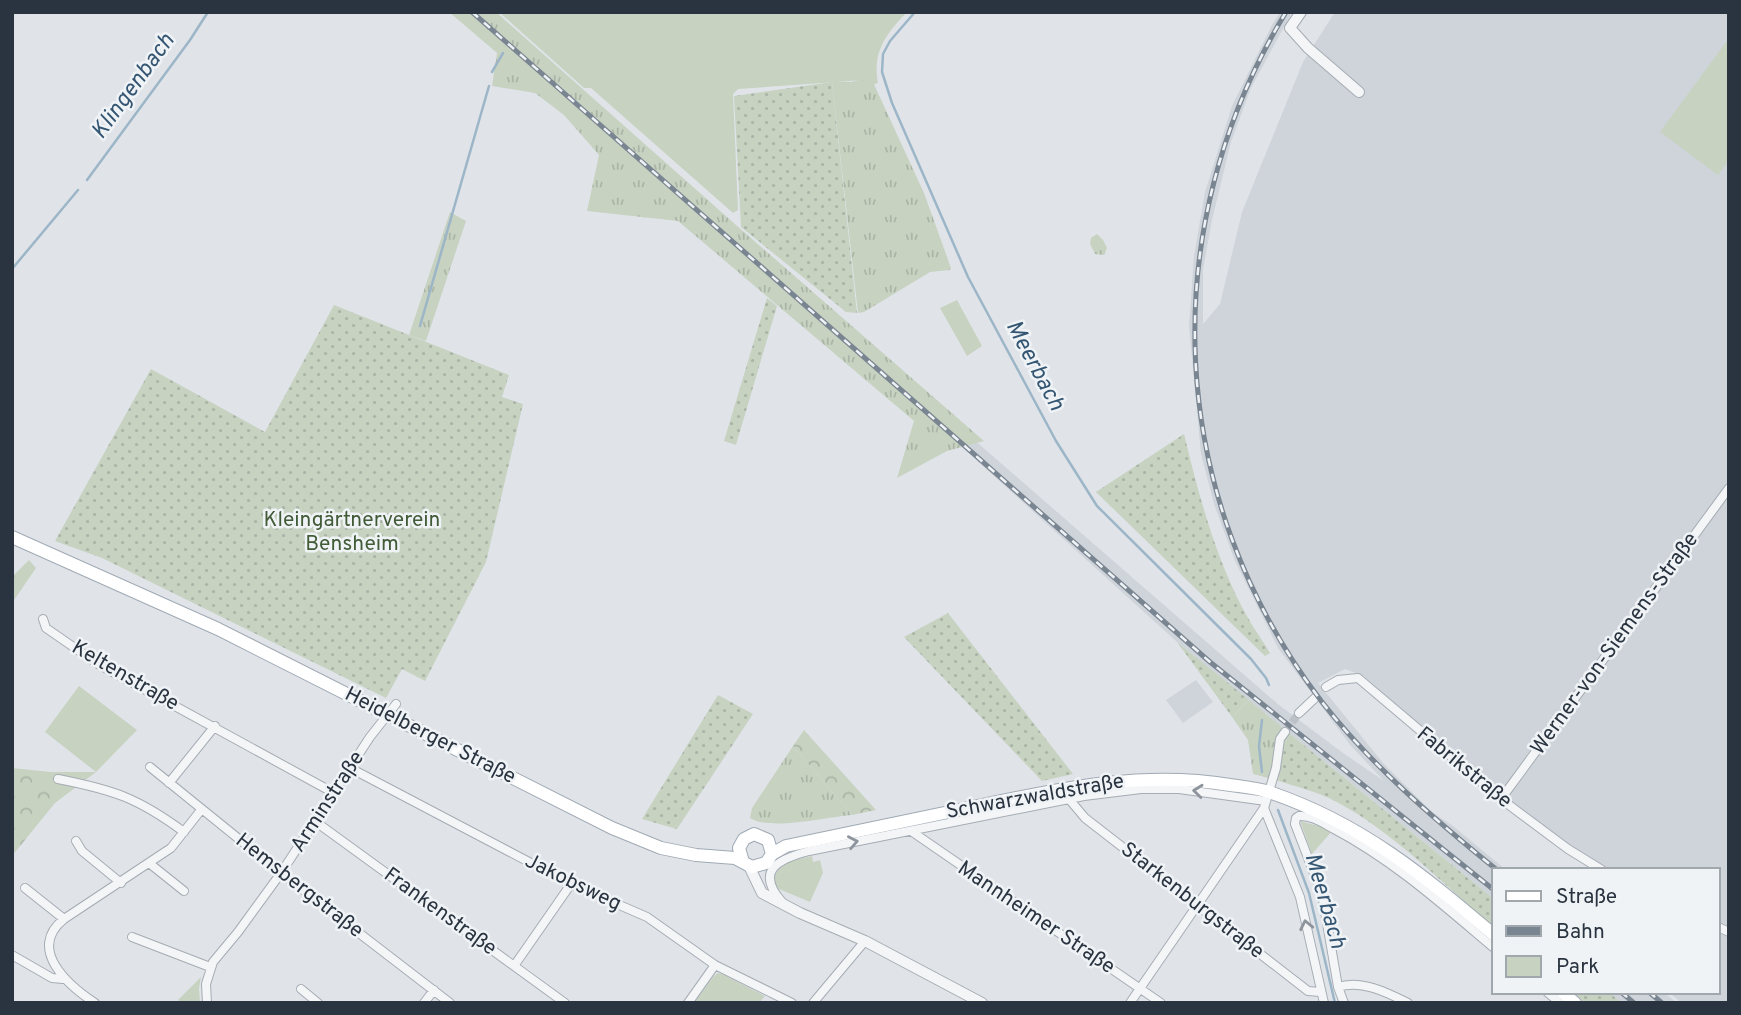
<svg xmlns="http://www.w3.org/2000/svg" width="1741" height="1015" font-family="Overpass,sans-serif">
<defs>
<pattern id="grass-tufts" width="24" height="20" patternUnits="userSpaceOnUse" patternTransform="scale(1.75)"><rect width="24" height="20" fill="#c7d2c1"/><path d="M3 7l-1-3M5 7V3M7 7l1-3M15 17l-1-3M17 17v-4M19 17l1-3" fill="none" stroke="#abb5a7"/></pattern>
<pattern id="forest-crowns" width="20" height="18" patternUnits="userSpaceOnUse" patternTransform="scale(1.75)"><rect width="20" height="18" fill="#c7d2c1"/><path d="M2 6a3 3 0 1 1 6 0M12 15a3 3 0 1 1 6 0" fill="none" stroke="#abb5a7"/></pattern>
<pattern id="garden-dots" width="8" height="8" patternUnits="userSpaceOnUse" patternTransform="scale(1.75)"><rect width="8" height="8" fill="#c7d2c1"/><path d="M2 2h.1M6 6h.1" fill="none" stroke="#abb5a7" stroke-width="1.8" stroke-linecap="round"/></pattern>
</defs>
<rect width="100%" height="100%" fill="#e0e4e9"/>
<!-- built -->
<path fill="#ced4da" d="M1280,12H1292L1251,88L1231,142L1212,220L1203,270V324L1220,304L1242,212L1303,62L1335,12H1729V934L1718,929V870H1606L1568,848L1500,797L1364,676L1345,669L1318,683L1384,764L1432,812L1453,826L1506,870H1494V899L1177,642L962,447L898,392L926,398L1279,705L1343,753L1384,781L1351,746L1278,648L1235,561L1214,504L1201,454L1189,326L1194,256L1205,192L1232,106L1272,25Z
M1196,680L1213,702L1183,723L1166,700Z
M1718,933L1729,937V1003H1682L1668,992H1718Z
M1609,992H1663L1677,1003H1622Z"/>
<!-- grass -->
<path fill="url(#grass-tufts)" d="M449,12H496L736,225L984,441L947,451L897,478L914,421L678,221L587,211L599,155L564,115L535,93L492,86L497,53Z
M866,78L872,80L924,193L951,268L950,270L930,272L864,312L858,313L832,82H852Z
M450,212L466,221L426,341L409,335Z
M1097,234L1103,240L1107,248L1104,255L1095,254L1090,244L1091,238Z
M1249,700L1289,733C1282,748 1274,764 1279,781L1253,774L1248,740L1232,717Z
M793,746L852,815C827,817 770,831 750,818L752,808Z"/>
<!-- forest -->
<path fill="url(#forest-crowns)" d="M29,560L36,568L12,603V577Z
M804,730L876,810L852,815L793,746Z
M12,768L51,772H96L55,803L12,856Z"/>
<!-- park -->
<path fill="#c7d2c1" d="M499,12H907C886,34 872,52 878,83L872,85L864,80L738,89L733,94L738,210L733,213L591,88H584Z
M1729,38V160L1718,175L1660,132Z
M957,300L982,346L967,356L940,308Z
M79,686L137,730L96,772L45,732Z
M1300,821L1333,830L1312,854Z
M812,856L813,862L820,860L823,873L810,902L779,889L774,882C776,862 795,860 812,856Z
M718,973L724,975L765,996L759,1003H694L713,977Z
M201,977L199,988L200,1003H182L178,1000Z"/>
<!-- garden -->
<path fill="url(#garden-dots)" d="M832,82L857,313L846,312L741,227L734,96Z
M767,298L777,306L736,445L724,441Z
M334,305L509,375L502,397L523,404L486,562L425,681L402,669L386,698L102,558L55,541L151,369L265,432Z
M1184,434C1198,492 1214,553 1242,607C1250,623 1261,638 1270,653L1265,656L1096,492Z
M948,613L1073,774L1042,781L904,637Z
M1177,642L1249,700L1232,717Z
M718,695L753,714L677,829L642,819Z
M1289,733L1494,899V928C1443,884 1395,833 1335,801C1318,792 1297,787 1279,781C1274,764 1282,748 1289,733Z
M1570,992H1609L1622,1003H1582Z"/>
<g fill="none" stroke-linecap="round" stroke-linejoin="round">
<!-- stream -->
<path stroke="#9cb6c8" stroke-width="2.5" d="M915,12L890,41L883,54L882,72L892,103L968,277L1056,441L1097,506L1251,659L1266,678L1269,685
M492,72L503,53
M87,180L190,40L208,12
M12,269L78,190
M420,326L489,86
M1262,772L1259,746L1262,720
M1278,810L1309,893L1335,1003"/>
<!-- minor-tunnel -->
<path stroke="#bbc1c7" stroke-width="8" stroke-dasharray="8 4" stroke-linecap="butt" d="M1285,732L1299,713"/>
<!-- minor casing -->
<g stroke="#a5acb3" stroke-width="10">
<path id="minor" d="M43,619L46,628L98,664L334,793
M1326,687L1338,680L1358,678L1501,799L1568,849L1602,870
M1299,713L1315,698
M150,767L281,873L450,1003
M350,768L571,884L647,917L715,965L792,1003
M58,779C114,790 138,798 184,832
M169,783L215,726
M1069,799L1085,818L1308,991L1320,992
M1501,799L1729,488
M1264,808L1300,897L1324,1003
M316,822L565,1003
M911,831L1161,1003
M76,841L82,851L121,883
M149,863L184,891
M25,888L64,919
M782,902C754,870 779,859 809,851L1084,796L1141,789H1179L1266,801
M1718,927L1729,932
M132,937L210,967
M12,955L52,978L63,979
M514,966L571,884
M1338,987C1361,979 1388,993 1408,1003
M301,989L318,1003
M1547,992L1560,1003
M95,1003C69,986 26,949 64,919L171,848L201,810
M207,1003L206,984L213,962L238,932L281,873L370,737L396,704
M424,1003L434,990
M688,1003L715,965
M813,1003L865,941
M1130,1003L1264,808L1276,768L1280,739L1285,732
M1344,1003L1338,987L1322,894L1295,824L1296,818L1299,816C1311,815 1323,823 1334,829C1393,860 1443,905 1494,948"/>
</g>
<!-- tertiary casing -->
<g stroke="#a5acb3" stroke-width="12">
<path id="tertiary" d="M1301,12L1290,28L1308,48L1359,92
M749,866L762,893L800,913L865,941L982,1003"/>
</g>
<!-- primary casing -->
<g stroke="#a0aab4" stroke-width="14">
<path id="primary" d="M12,537L218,629L612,828L661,848L696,855L735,858L752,867L766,863L772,854L768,840L754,834L744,839L739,848L743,862
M772,854L786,846C848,833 911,820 973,807C1059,789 1142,770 1230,785C1244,787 1259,788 1272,793C1362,824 1423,875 1494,935
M1562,992L1575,1003"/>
</g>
<!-- minor -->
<use href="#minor" stroke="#f3f5f7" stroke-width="8"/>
<!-- tertiary -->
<use href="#tertiary" stroke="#f3f5f7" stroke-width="10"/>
<!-- primary -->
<use href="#primary" stroke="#fff" stroke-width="12"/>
<!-- rail casing -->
<g stroke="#7a8592" stroke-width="5">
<path id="rail" d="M472,12L1210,662L1494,890
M1286,12C1153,231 1166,498 1322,702C1372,766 1434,819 1497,870
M1621,992L1634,1003
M1649,992L1662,1003"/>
</g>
<!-- rail -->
<use href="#rail" stroke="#f0f3f6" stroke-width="2.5" stroke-dasharray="8" stroke-linecap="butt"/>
</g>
<!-- one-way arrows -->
<defs><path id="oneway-chevron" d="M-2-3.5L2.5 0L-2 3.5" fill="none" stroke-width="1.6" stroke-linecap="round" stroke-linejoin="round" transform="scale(1.75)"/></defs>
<g stroke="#8e949c">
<use href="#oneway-chevron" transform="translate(1198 791) rotate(-174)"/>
<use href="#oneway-chevron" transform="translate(853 842) rotate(-11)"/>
<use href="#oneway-chevron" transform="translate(1306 925) rotate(-102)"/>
</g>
<g text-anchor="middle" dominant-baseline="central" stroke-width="5" stroke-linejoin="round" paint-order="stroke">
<!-- park labels -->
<g font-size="21" fill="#415b37" stroke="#f0f3f6">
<text x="352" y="520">Kleingärtnerverein<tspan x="352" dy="24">Bensheim</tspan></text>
</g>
<!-- street labels -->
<g font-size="21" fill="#293440" stroke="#f0f3f6">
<text transform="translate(1615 644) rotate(-54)">Werner-von-Siemens-Straße</text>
<text transform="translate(125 676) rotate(30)">Keltenstraße</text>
<text transform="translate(430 736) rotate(27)">Heidelberger Straße</text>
<text transform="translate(1464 768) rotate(39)">Fabrikstraße</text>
<text transform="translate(1035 797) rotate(-10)">Schwarzwaldstraße</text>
<text transform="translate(328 802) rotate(-57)">Arminstraße</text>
<text transform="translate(573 883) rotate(26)">Jakobsweg</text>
<text transform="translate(299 886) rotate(38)">Hemsbergstraße</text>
<text transform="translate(1192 901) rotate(38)">Starkenburgstraße</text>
<text transform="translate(440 912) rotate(36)">Frankenstraße</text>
<text transform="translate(1036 918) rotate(34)">Mannheimer Straße</text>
</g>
<!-- water labels -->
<g font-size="23" font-style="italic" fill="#345672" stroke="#f0f3f6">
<text transform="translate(134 87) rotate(-54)">Klingenbach</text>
<text transform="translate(1034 366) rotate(62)">Meerbach</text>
<text transform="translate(1324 901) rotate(74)">Meerbach</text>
</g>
</g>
<!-- border -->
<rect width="1741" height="1015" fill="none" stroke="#293440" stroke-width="28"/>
<!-- legend -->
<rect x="1492" y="868" width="228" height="126" fill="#f0f3f6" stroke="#a0a7ad" stroke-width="2"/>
<rect x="1506" y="891" width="35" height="10" fill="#ffffff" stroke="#a0a7ad" stroke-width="2"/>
<text x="1556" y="903" font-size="21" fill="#293440">Straße</text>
<rect x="1506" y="926" width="35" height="10" fill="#7a8592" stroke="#a0a7ad" stroke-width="2"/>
<text x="1556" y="938" font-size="21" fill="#293440">Bahn</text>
<rect x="1506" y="956" width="35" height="21" fill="#c7d2c1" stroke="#a0a7ad" stroke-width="2"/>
<text x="1556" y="973" font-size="21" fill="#293440">Park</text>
</svg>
